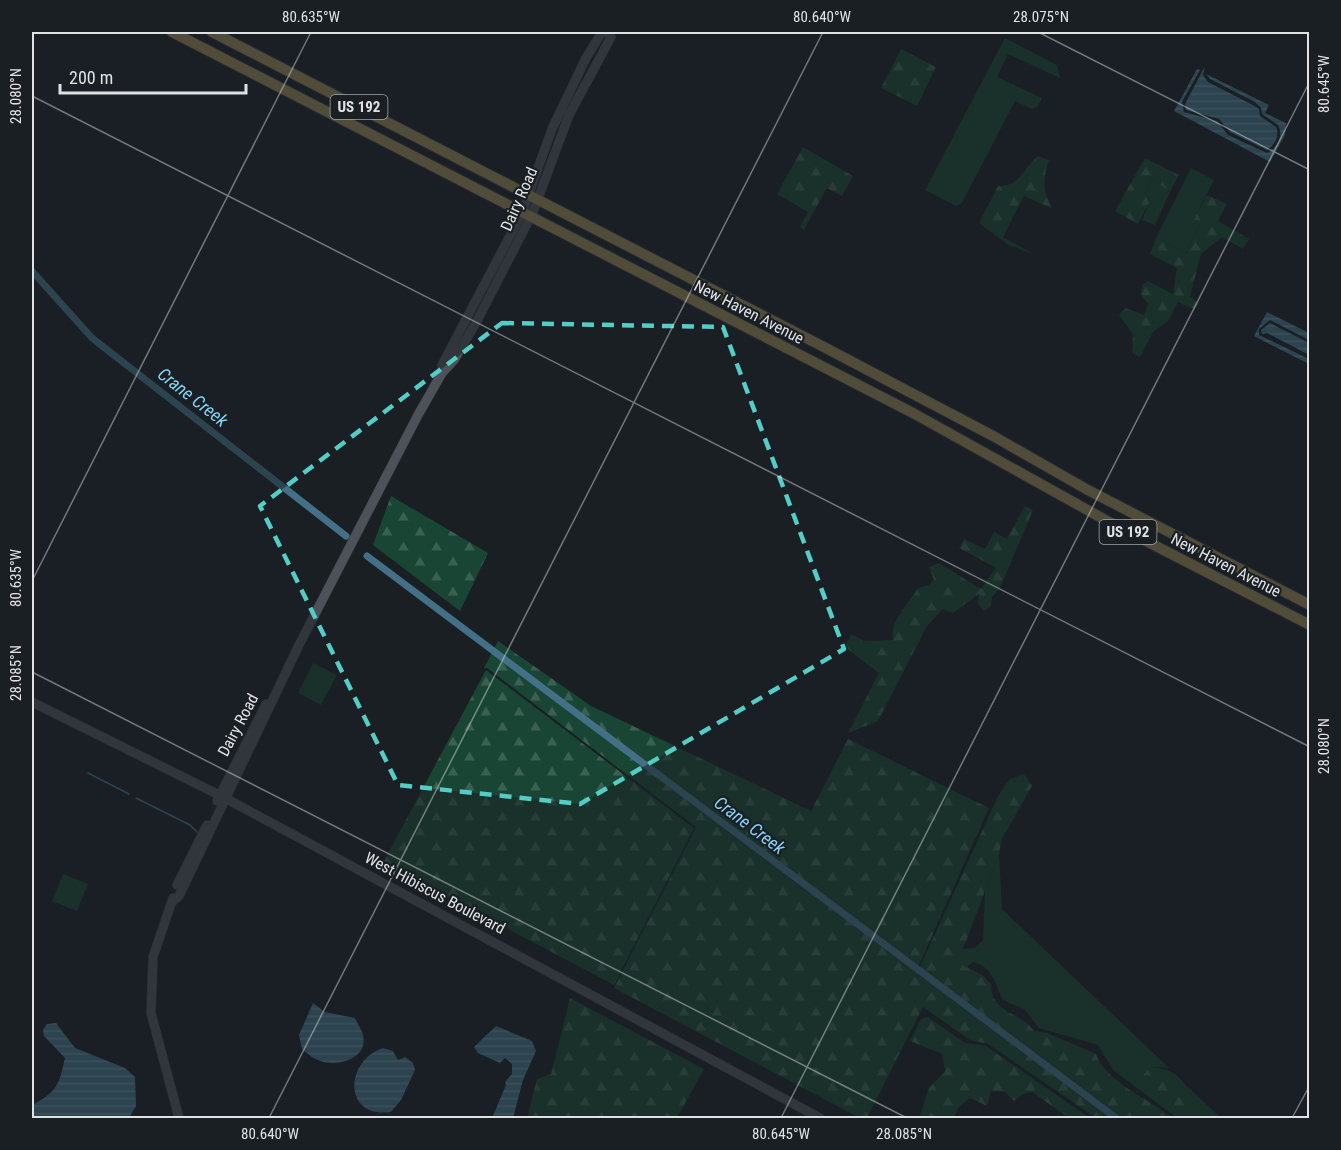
<svg xmlns="http://www.w3.org/2000/svg" width="1341" height="1150" font-family="'Roboto Condensed',sans-serif">
<defs>
<pattern id="forest-firs" width="22" height="20" patternUnits="userSpaceOnUse" patternTransform="scale(1.5)"><rect width="22" height="20" fill="#194634"/><path d="M5 1l3.5 6h-7zM16 11l3.5 6h-7z" fill="#3a6051"/></pattern>
<pattern id="water-rules" width="6" height="5" patternUnits="userSpaceOnUse" patternTransform="scale(1.5)"><rect width="6" height="5" fill="#437086"/><path d="M0 2.5h6" fill="none" stroke="#678b9d"/></pattern>
</defs>
<rect width="100%" height="100%" fill="#1a1f24"/>
<!-- green -->
<path fill="#194634" d="M1005,38L1057,65L1060,78L1008,54L997,77L1042,98L1037,107L1032,109L1015,101L962,203L956,206L925,190Z
M1191,168L1214,180L1194,219L1200,225L1186,253L1156,238Z
M1152,179L1170,192L1155,225L1142,220L1149,203L1145,191Z
M313,663L337,675L321,705L298,693Z
M999,854L1002,909L1169,1068L1150,1067L1192,1096L1187,1086L1221,1118H1177L1113,1070L1098,1045L1039,1028L1024,1009L1003,1000C995,984 993,967 973,962L967,967L954,962L962,949L975,948L983,940L985,891Z
M63,874L88,884L77,911L52,901Z"/>
<!-- forest -->
<path fill="url(#forest-firs)" d="M901,49L936,67L917,106L881,88Z
M803,147L853,176L842,196L827,188L804,230L800,227L808,212L777,194Z
M1038,156L1049,160C1043,178 1042,193 1053,209L1024,196L1003,237L1035,255L1007,244L979,223L998,186C1021,186 1022,169 1038,156Z
M1145,158L1179,175L1170,192L1152,179L1145,191L1149,203L1138,224L1115,211Z
M1207,195L1227,204L1218,221L1249,239L1243,249L1222,237L1201,254L1190,296L1199,303L1194,309L1178,302L1168,321L1153,332L1140,357L1132,353L1133,334L1119,315L1125,308L1144,315L1148,304L1141,295L1142,285L1148,281L1173,294L1177,268L1150,254L1156,238L1186,253L1200,225L1194,219Z
M391,496L488,553L460,611L373,545Z
M1025,506L1033,510L1000,588L992,597L991,606L984,611L978,604L979,594L953,613L943,609L927,626L878,721L848,733L879,673L845,647L851,634L864,641L893,640C890,619 908,605 918,588L929,585L934,580L929,567L939,563L981,589L996,568L959,548L964,539L985,549L994,532L1007,539Z
M498,641L591,706L811,811L848,739L989,808L917,970L1115,1118H1096L988,1044L970,1040L923,1007L867,1118H860L614,988L696,827L487,668H484Z
M486,670L694,828L614,985L383,863Z
M1024,774L1032,786L1002,839L999,854L965,944L955,961L984,976L991,985C991,1013 1021,1012 1034,1031L1047,1033L1096,1054C1105,1081 1150,1100 1173,1118H1120L919,969L998,796L1010,779Z
M570,998L704,1069L677,1118H527L537,1079L551,1074Z
M928,1017L965,1043L986,1046L1090,1118H1069L1032,1092L1023,1094L1014,1101L1005,1092L991,1091L987,1106L970,1098L959,1107L954,1118H919L929,1088L945,1071L942,1054L910,1041L921,1019Z
M1150,1067C1172,1069 1182,1076 1192,1096L1185,1107C1181,1107 1174,1108 1170,1107C1156,1104 1143,1087 1144,1074Z"/>
<!-- water -->
<path fill="url(#water-rules)" d="M1205,66L1203,75L1208,82L1253,105L1259,109L1260,116L1276,127C1280,135 1275,145 1267,150L1230,132L1219,119L1186,110L1185,104Z
M1197,69L1200,70L1182,102L1184,112L1217,121L1228,135L1267,153C1277,148 1284,136 1278,125L1262,114L1261,108L1255,102L1210,79L1206,74L1269,105L1265,113L1286,123L1285,135L1270,162L1174,111Z
M1267,312L1309,333V340L1270,320L1259,329V335L1309,359V364L1254,336Z
M1270,323L1309,343V355L1267,333L1262,334L1261,330Z
M313,1003L325,1012L355,1018C357,1023 362,1030 363,1035C369,1060 334,1068 318,1060C312,1058 307,1053 302,1049L299,1035Z
M56,1023L75,1048L125,1068L135,1077L136,1106L129,1118H32V1105C57,1092 59,1085 65,1058L44,1036L43,1030L47,1024Z
M496,1026L532,1041L536,1051L523,1080L513,1118H492L506,1085L505,1082L512,1074V1064L505,1058L500,1063L478,1053L474,1047Z
M383,1048L393,1051L398,1060L405,1057L413,1063L415,1070L401,1100L391,1112C343,1119 344,1061 383,1048Z"/>
<g fill="none" stroke-linecap="round" stroke-linejoin="round">
<!-- stream -->
<path stroke="#437086" stroke-width="1.5" d="M88,773L129,794
M136,798L190,825L197,832"/>
<!-- canal -->
<path stroke="#437086" stroke-width="7" d="M32,271L92,338L346,536
M367,556L1116,1118"/>
<!-- tertiary casing -->
<g stroke="#35393d" stroke-width="10">
<path id="tertiary" d="M442,372V365L522,213L552,129L586,58L602,32
M32,702L225,798L820,1118
M217,801L266,704
M177,885L207,825
M173,898L153,957L151,1013L179,1118
M172,902L179,896L299,645L418,415L442,373L454,360L477,321L533,212L569,115L611,37L607,32"/>
</g>
<!-- primary casing -->
<g stroke="#35393d" stroke-width="12">
<path id="primary" d="M172,32L913,413L1109,522L1310,625
M212,32L822,346L995,437L1086,489L1310,605"/>
</g>
<!-- tertiary -->
<use href="#tertiary" stroke="#4d5258" stroke-width="9"/>
<!-- primary -->
<use href="#primary" stroke="#968452" stroke-width="10"/>
</g>
<!-- marked area -->
<path d="M0 0H1341V1150H0ZM502,323L723,327L844,649L580,804L398,785L260,506Z" fill="#1a1f24" fill-opacity=".55" fill-rule="evenodd"/>
<path fill="none" stroke="#54cdc7" stroke-width="4.5" stroke-dasharray="12 8" stroke-linejoin="round" d="M502,323L723,327L844,649L580,804L398,785L260,506Z"/>
<!-- ticks -->
<path fill="none" stroke="#dee2e5" stroke-width="1.5" stroke-opacity="0.45" d="M1038,32L1310,170M32,96L1310,747M32,581L311,32M32,672L907,1118M269,1118L823,32M781,1118L1310,81M1292,1118L1310,1085"/>
<g text-anchor="middle" dominant-baseline="central" stroke-width="4.5" stroke-linejoin="round" paint-order="stroke">
<!-- shield labels -->
<g fill="#1a1f24" stroke="#a3a8ab" stroke-width="1.5">
<rect x="330.5" y="95" width="57" height="24" rx="4.5"/>
<rect x="1099.5" y="520" width="57" height="24" rx="4.5"/>
</g>
<g font-size="15" font-weight="bold" fill="#dee2e5">
<text x="359" y="107">US 192</text>
<text x="1128" y="532">US 192</text>
</g>
<!-- street labels -->
<g font-size="16" fill="#dee2e5" stroke="#1a1f24">
<text transform="translate(519 199) rotate(-66)">Dairy Road</text>
<text transform="translate(749 312) rotate(27)">New Haven Avenue</text>
<text transform="translate(1226 565) rotate(27)">New Haven Avenue</text>
<text transform="translate(238 725) rotate(-62)">Dairy Road</text>
<text transform="translate(435 893) rotate(28)">West Hibiscus Boulevard</text>
</g>
<!-- water labels -->
<g font-size="18" font-style="italic" fill="#86d1f6" stroke="#1a1f24">
<text transform="translate(193 397) rotate(38)">Crane Creek</text>
<text transform="translate(750 825) rotate(37)">Crane Creek</text>
</g>
</g>
<!-- border -->
<rect width="1341" height="1150" fill="none" stroke="#1a1f24" stroke-width="66"/>
<!-- scale -->
<path d="M60 84v9h186v-9" fill="none" stroke="#dee2e5" stroke-width="3"/>
<text x="69" y="84" font-size="18" fill="#dee2e5" stroke="#1a1f24" stroke-width="4.5" paint-order="stroke">200 m</text>
<rect x="33" y="33" width="1275" height="1084" fill="none" stroke="#dee2e5" stroke-width="2"/>
<g font-size="15" text-anchor="middle" fill="#dee2e5">
<text x="311" y="22">80.635°W</text>
<text x="822" y="22">80.640°W</text>
<text x="1041" y="22">28.075°N</text>
<text transform="translate(1324 84) rotate(-90)" y="5">80.645°W</text>
<text transform="translate(16 96) rotate(-90)" y="5">28.080°N</text>
<text transform="translate(16 578) rotate(-90)" y="5">80.635°W</text>
<text transform="translate(16 673) rotate(-90)" y="5">28.085°N</text>
<text transform="translate(1324 746) rotate(-90)" y="5">28.080°N</text>
<text x="270" y="1139">80.640°W</text>
<text x="781" y="1139">80.645°W</text>
<text x="904" y="1139">28.085°N</text>
</g>
</svg>
